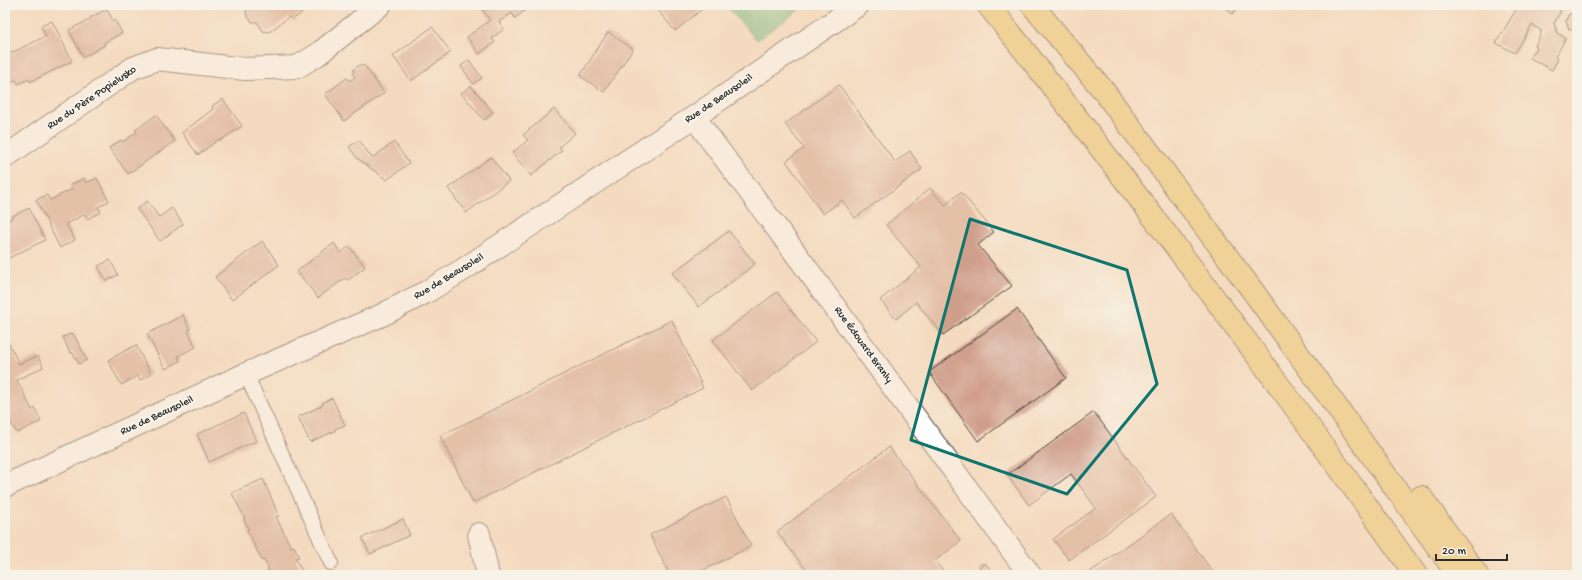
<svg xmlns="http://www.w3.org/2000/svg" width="1582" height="580" font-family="'Gochi Hand',sans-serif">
<rect width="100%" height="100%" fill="#f7f3e8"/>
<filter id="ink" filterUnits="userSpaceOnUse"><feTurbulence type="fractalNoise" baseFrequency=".025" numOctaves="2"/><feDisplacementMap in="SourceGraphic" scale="8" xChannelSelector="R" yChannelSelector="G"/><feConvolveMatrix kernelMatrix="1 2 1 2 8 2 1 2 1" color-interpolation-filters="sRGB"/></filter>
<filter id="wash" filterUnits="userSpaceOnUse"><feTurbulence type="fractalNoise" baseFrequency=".012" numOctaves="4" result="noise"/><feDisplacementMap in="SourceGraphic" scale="16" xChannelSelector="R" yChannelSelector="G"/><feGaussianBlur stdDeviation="0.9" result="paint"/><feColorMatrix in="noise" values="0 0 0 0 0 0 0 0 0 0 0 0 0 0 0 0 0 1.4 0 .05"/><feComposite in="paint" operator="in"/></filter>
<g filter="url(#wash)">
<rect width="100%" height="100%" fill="#f4dbbf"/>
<!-- forest -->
<path fill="#6fbb83" stroke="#4d7357" d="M725,5H806L757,40Z"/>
<g id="blocks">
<!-- building -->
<path fill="#d09f8b" d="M253,5H308L304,8L306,10L292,20L289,17L269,32L263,31L257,22H252L246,14L247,9Z
M486,5H522L526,10L515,18L512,13L499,22L504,29L492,38L495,42L479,54L467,37L490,20L481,8Z
M660,5H707L675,31L656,8Z
M1224,5H1243L1232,14Z
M1519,5H1552L1561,11L1554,23L1557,33L1566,38L1555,57L1558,59L1552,70L1530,58L1537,48L1535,46L1541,34V30L1532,25L1515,53L1496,43Z
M107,9L113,21L115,20L122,33L104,43L105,45L83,57L69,30L89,20L91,17Z
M1575,12L1577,13V31L1569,29L1566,21L1568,15Z
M52,21L72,61L30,82L29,79L18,84L16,80L5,85V56L46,36L41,26Z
M432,27L451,52L411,81L393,56Z
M608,32L633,49L604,92L580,76Z
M469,60L482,78L473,84L461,66Z
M360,65L365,66L384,93L344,121L325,94L347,78L350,81L355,77L353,74L354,69Z
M839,85L895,162L910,151L922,169L855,218L842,200L823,214L786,161L804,148L785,124Z
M471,86L493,112L484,120L461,93Z
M223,99L242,126L220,141L219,139L198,155L182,133L213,109L212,106Z
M554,109L575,133L559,147L562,150L531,176L512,153L528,140L523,135Z
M156,115L175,141L128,174L109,148L121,140L123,142L137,132L135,130Z
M359,140L372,158L394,142L409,163L387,180L357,158L349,147Z
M491,157L509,181L466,213L448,188Z
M84,178L86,183L97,178L109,201L98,207L101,212L87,219L85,214L66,224L75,240L60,248L36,200L47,195L50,200L72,189L70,185Z
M930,188L945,205L961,192L994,232L978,245L1012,286L943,335L916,302L896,319L880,300L921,267L886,225Z
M147,201L159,217L172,208L183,224L160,241L137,209Z
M29,208L45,240L5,260V222L11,219V217Z
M729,231L755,264L699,307L672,273Z
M262,241L279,265L232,300L215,277Z
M334,243L341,253L349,246L365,267L348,280L345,278L318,298L297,271Z
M110,260L118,275L106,281L98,266Z
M777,292L816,342L752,391L713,340Z
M1017,309L1066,378L978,441L929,372Z
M183,315L190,330L188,331L196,347L178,356L180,361L165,369L147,334Z
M672,320L703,388L473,503L440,436Z
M73,333L87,360L79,364L72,352L70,353L63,337Z
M5,336L19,364L38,356L43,367L17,380L32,410L35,408L41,421L17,433L5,413Z
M136,345L151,374L140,380L138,376L121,385L108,360Z
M332,398L345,425L335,429V431L310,442L298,417L323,405L322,403Z
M1094,412L1156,497L1069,560L1053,539L1096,508L1071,474L1029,505L1007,475Z
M244,413L256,441L209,462L197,434Z
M889,447L961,541L935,561L946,575H810L777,532Z
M263,479L279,516L276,517L291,547L294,546L299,557L295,558L304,575H266L265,572L269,570L264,560L262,561L247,530L249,529L244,520L245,519L232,493Z
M726,497L751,546L694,575H670L650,535Z
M1171,514L1215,575H1086Z
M403,519L410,535L370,554L362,538Z
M985,563L991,570L985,575L979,567Z"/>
</g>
</g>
<g filter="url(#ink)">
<use href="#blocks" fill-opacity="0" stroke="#494541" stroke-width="1"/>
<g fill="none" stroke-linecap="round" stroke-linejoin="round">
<!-- service casing -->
<g stroke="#494541" stroke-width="16">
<path id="service" d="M246,374L331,563"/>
</g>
<!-- minor casing -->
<g stroke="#494541" stroke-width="24">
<path id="minor" d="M694,117L796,254L1030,575
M5,157L133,68L157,59L245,69L297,67L317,55L380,5
M5,486L246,374L382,315L428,291L461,271L694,117L858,5
M479,534L488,575"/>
</g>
<!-- motorway casing -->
<g stroke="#494541" stroke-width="24">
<path id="motorway" d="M988,5C1137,191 1278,381 1416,575
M1032,5L1103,90L1255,294L1458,575
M1421,497L1477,575"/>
</g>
<!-- service -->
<use href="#service" stroke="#fff" stroke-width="14"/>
<!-- minor -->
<use href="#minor" stroke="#fff" stroke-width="22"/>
<!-- motorway -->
<use href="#motorway" stroke="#ebc669" stroke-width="22"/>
</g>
</g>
<!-- marked area -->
<path d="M0 0H1582V580H0ZM970,219L1127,270L1157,384L1067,494L911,440Z" fill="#f4dbbf" fill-opacity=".55" fill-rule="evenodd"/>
<path fill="none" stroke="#0f766e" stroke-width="3" stroke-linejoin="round" d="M970,219L1127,270L1157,384L1067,494L911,440Z"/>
<g text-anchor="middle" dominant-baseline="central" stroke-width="4" stroke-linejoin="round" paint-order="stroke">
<!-- street labels -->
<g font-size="11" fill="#2b2b2b" stroke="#f7f3e8">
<text transform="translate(92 98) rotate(-34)">Rue du Père Popielusko</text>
<text transform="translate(719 99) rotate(-34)">Rue de Beausoleil</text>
<text transform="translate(449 277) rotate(-31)">Rue de Beausoleil</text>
<text transform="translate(863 345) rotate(54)">Rue Édouard Branly</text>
<text transform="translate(157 416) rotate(-25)">Rue de Beausoleil</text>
</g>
</g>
<!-- margin -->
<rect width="1582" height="580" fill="none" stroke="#f7f3e8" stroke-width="20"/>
<!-- scale -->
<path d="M1436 554v6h71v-6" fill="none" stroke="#2b2b2b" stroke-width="2"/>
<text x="1442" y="554" font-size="12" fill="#2b2b2b" stroke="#f7f3e8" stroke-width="3" paint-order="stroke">20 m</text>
</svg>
